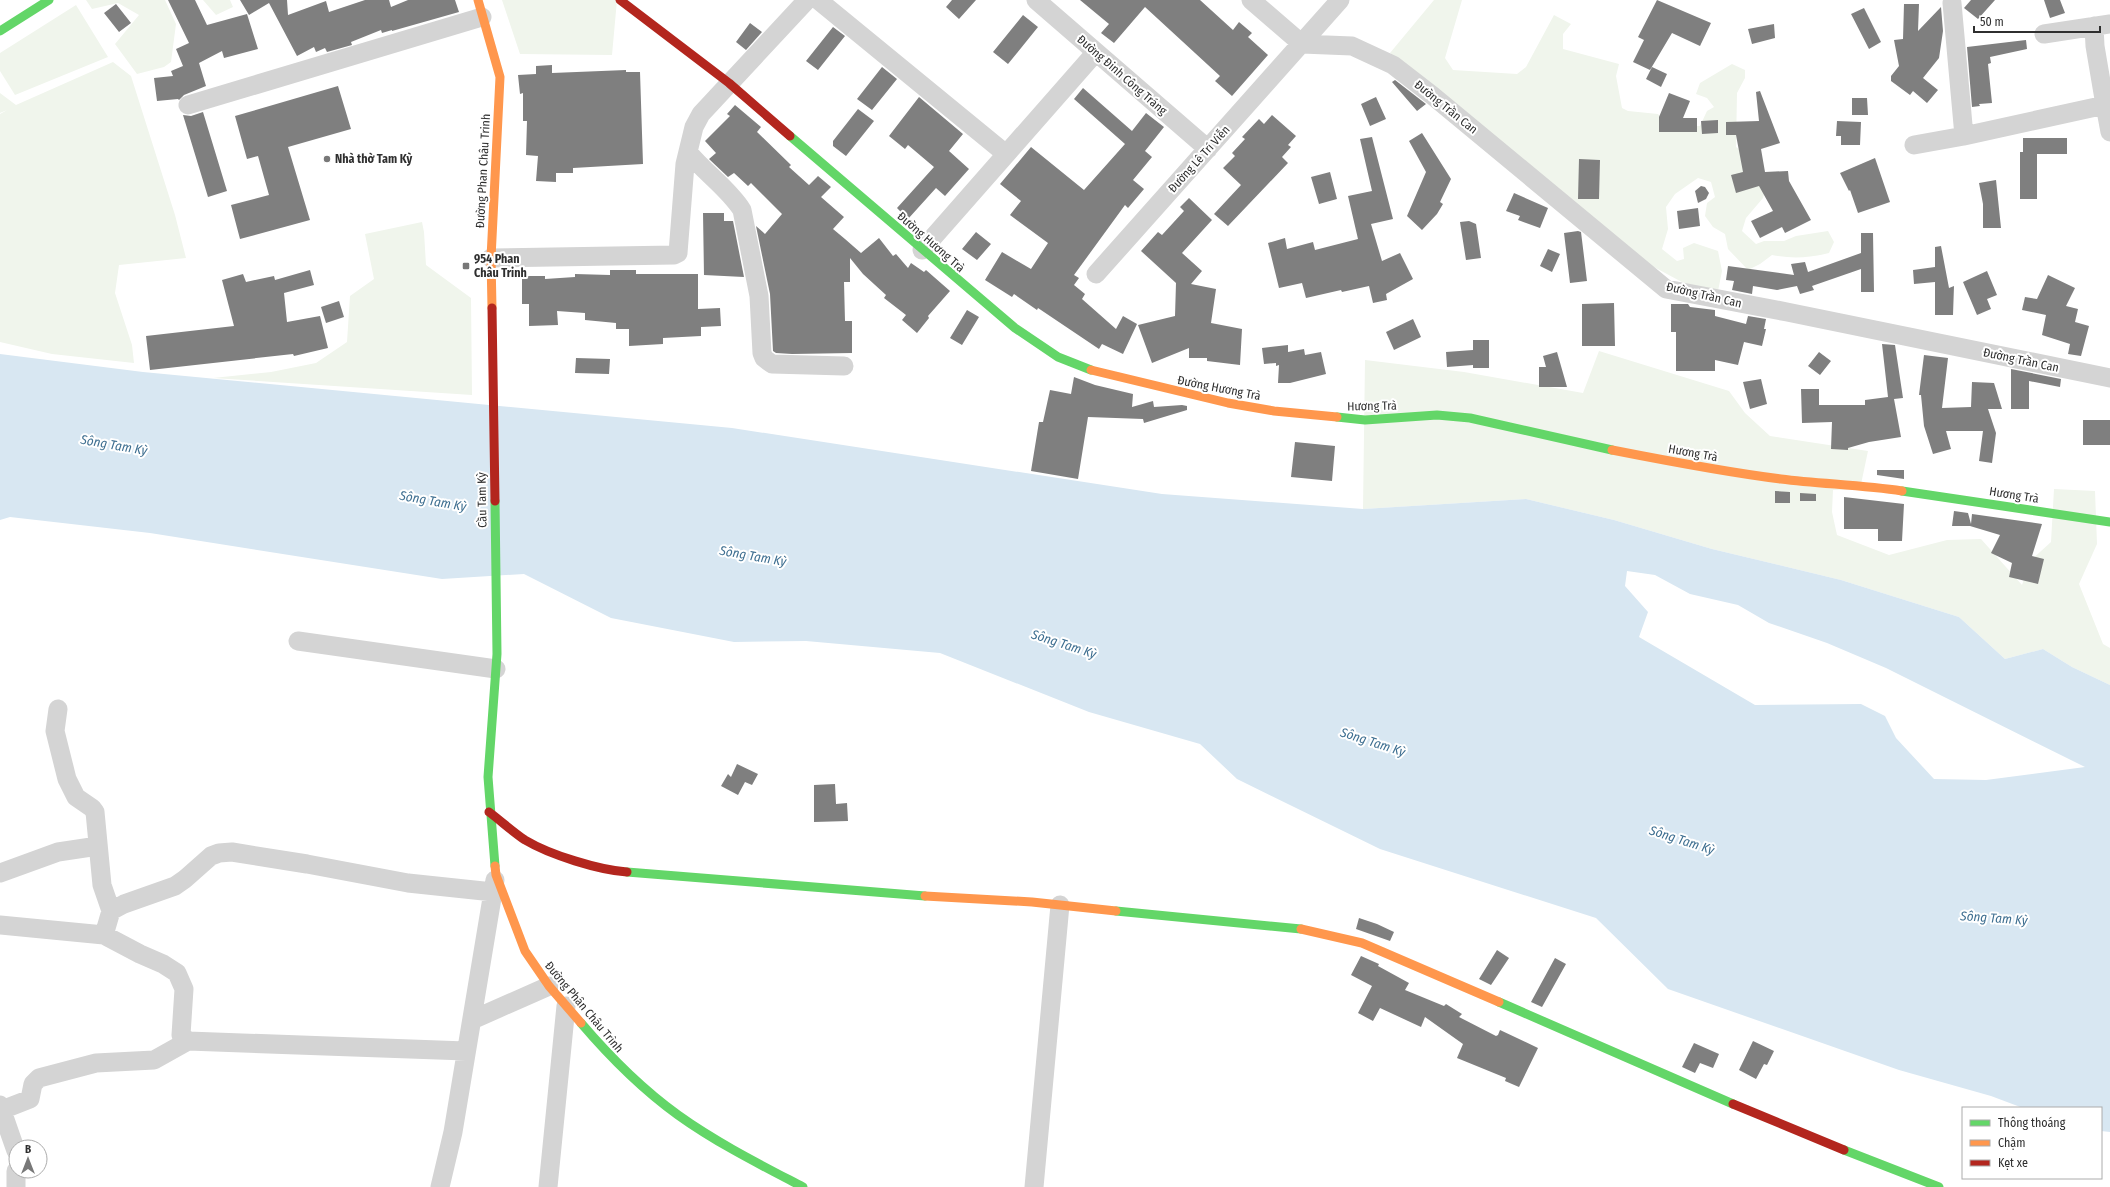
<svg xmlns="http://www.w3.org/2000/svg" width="2110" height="1187" font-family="'Fira Sans Condensed',sans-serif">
<rect width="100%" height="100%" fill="#fff"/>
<!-- green -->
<path fill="#f0f5ec" d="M86,0H165L176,24L171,62L164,67L137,74L115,44L139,15L118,3L92,9Z
M203,0H230L233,7L216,15Z
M502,0H617L612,55L520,54Z
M1434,0H1462L1445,58L1453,70L1517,74L1526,67L1554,15L1571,24L1563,34V49L1619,64L1616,76L1622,108L1628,111L1658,114L1670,127L1700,126L1707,111L1714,107L1707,98L1696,94L1700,83L1732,64L1745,70V78L1737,93L1736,147L1763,165L1767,184L1763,198L1746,218L1742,231L1756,244L1764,241H1784L1796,236L1828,231L1834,242L1829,253C1809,258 1792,259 1772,255L1760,264L1748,270L1728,249L1725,234L1713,227L1705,216L1707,203L1715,197L1711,182L1698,178L1675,194L1666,207L1668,229L1662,249L1677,261L1684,259L1683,248L1694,243L1718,251L1722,271L1718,291L1693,288L1639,259L1390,53Z
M76,5L108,57L15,95L0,71V53Z
M113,62L131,76L175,215L186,258L119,265L115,293L132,345L134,363L52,354L0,342V114L7,110L0,113V93L16,105Z
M422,222L424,232L426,265L471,298L472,395L213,378L271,372L316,363L347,342L350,296L374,279L365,234Z
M1599,351L1729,391L1745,413L1770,436L1868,451L1860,489L1833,490L1832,512L1837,535L1889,555L1947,540L1981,539L2022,585L2030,561L2051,542L2054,489L2095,491L2097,544L2079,584L2103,644L2110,648V685L2072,667L2043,649L2005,659L1959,617L1841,580L1712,549L1614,520L1526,499L1363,509L1365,360L1464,372L1583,393Z"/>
<!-- water -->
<path fill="#d8e7f2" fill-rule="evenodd" d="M0,354L143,372L732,428L1162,494L1363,509L1526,499L1614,520L1712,549L1841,580L1959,617L2005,659L2043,649L2072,667L2110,685V1132L2101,1131V1108H2023L1991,1096L1899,1070L1668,989L1596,918L1380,849L1237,779L1200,744L1089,712L940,653L806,641L734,642L611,618L524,574L442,579L150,533L10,517L0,520ZM1627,571L1655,575L1690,594L1738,605L1769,623L1827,643L1886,668L2085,767L1986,780L1934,779L1896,738L1885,716L1861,704L1755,705L1639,637L1648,612L1625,586Z"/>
<!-- building -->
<path fill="#7f7f7f" d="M168,0H195L207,25L247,14L258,49L224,58L222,51L199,63L206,86L184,95L179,100L178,99L157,101L154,78L173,76L171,71L183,66L176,49L189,43Z
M240,0H287L288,15L326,1L329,12L365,0H389L391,7L408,0H455L459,12L392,31V30L382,33L381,30L351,42L352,45L327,52L325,48L316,52L314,47L297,56L269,3L249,15Z
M952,0H976L959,19L946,7Z
M1080,0H1200L1233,30L1239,22L1252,33L1248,37L1268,55L1232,96L1215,81L1220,76L1145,7L1114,43L1101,33L1109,24Z
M1657,0L1711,23L1700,46L1672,33L1650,70L1633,62L1644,40L1638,37Z
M1971,0H1995L1978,19L1964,8Z
M2044,0H2060L2065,13L2050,18Z
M116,4L131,23L119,32L104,13Z
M1904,4H1919L1918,31L1941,7L1943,31L1939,58L1923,78L1938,90L1927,103L1913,91L1910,95L1891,81V76L1899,66L1894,40L1903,39Z
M1864,8L1881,42L1869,49L1851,14Z
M1023,15L1038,27L1008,64L993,52Z
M750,23L762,32L746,50L736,42Z
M1774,24L1775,38L1752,44L1748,29Z
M833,27L845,36L818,70L806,61Z
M2026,40L2027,49L1990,57L1991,63L1988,64L1992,103L1979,104L1980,106L1972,107L1967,47Z
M552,65V73L626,70V72H640L643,164L573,168V173H556V182L536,181L538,156L526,155L527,121H523V93L520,94L518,75L536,74V66Z
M882,67L897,79L872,110L857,99Z
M1652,67L1667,74L1661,87L1646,79Z
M1395,80L1426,104L1417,111L1392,82Z
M338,86L351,129L288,147L310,220L240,239L231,205L269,195L258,156L247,159L235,116Z
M1083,88L1132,131L1146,113L1164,127L1145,151L1152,157L1133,180L1144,189L1128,208L1125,205L1074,275L1079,278L1074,285L1085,294L1082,299L1116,329L1123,316L1137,324L1123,354L1102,344L1099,349L1038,308L1037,310L1014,294L1012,297L985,280L1002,252L1031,269L1048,243L1010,215L1021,201L1000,184L1031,147L1084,190L1125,144L1074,99Z
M1760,91L1780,143L1761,149L1765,172L1788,171L1789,181L1811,220L1785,233L1782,227L1760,238L1751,221L1773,211L1759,186L1736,193L1731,175L1743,172L1736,135H1726V122L1759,121L1756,92Z
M1669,93L1690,101L1683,118H1697V132H1659V117Z
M919,97L963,134L949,151L969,169L945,196L936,188L908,219L897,208L934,167L908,145L905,149L889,136Z
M1376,97L1386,119L1370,126L1361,104Z
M1852,98H1867L1868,115H1852Z
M735,105L761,127L757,132L791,165L789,167L809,185L818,176L831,187L821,197L844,217L833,229L845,239L861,253L879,238L893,256L896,254L908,268L911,263L924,272L926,270L950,291L928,316L929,318L917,333L902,320L906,315L884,298L886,295L863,274L850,258V282H844L845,321H852V353L792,354L776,353L773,351L770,294L756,226L765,234L782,214L751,183L748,186L734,173L728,177L709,159L716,153L705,141L730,116L727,114Z
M858,109L874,121L846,156L833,146V141Z
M203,112L227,191L208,197L183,115L191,116Z
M1272,115L1296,136L1288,145L1291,147L1282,157L1288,163L1228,226L1214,214L1241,185L1223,168L1235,156L1232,153L1245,139L1242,137L1259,119L1264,124Z
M1718,120V133L1702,134L1701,121Z
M1837,121L1861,122L1860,145H1841V136H1836Z
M1422,133L1451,179L1440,202L1443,204L1437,214L1422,230L1407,216L1426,172L1409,141Z
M1372,137L1393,219L1371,224L1382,261L1400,253L1413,279L1386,294L1387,300L1373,303L1369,286L1342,292L1341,290L1306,298L1302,283L1279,288L1268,243L1285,238L1287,249L1313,242L1315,250L1358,239L1348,196L1372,191L1360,139Z
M2023,138H2067V154H2037V199H2020V152H2023Z
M1875,158L1890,202L1858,213L1850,190L1849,191L1840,173Z
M1579,159L1600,160L1599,199H1578Z
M1330,172L1337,199L1319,204L1311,177Z
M1996,180L2001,228H1983V204L1979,183Z
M1701,186L1705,187L1709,193L1706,199L1698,203L1695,191Z
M1514,193L1548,208L1540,228L1518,220L1520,216L1506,211Z
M1189,198L1212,220L1182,253L1202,271L1191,284L1216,289L1211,323L1242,329L1240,365L1207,361V358H1189V348L1152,363L1138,325L1175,316L1176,283L1141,251L1158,232L1162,235L1184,211L1180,207Z
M1698,208L1700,226L1679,229L1677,211Z
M703,213H724V221H733L744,277L704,275Z
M1469,221L1476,224L1481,258L1466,260L1460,222Z
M1578,231L1581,232L1587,281L1570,283L1564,233Z
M976,232L991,244L977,260L962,249Z
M1861,233H1873L1874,292H1861V269L1812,286L1814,290L1800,294L1797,286L1777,290L1753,286L1752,294L1732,290L1734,281L1726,280L1728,266L1794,275L1791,264L1805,262L1808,272L1861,253Z
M1941,246L1949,288L1954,286L1953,315H1935V282L1914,284L1913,270L1935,267V247Z
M1548,249L1560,254L1552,272L1540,266Z
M310,270L314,285L284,293L287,322L320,316L328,348L294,356L293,354L150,370L146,336L234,326L222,280L243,274L246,282L274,276L275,280Z
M610,270H636V274H698V309L720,308L721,326L701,327V336L663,338V344L629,346V329H616V323L585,320V313L557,311L558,325L529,326V304H522V276H545V279L575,277V274L610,275Z
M1987,271L1997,295L1987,299L1991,309L1977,315L1963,282Z
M2048,275L2075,288L2066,306L2078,309L2075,322L2089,326L2081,356L2068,354L2070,344L2042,335L2046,315L2022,310L2025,297L2037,299Z
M339,301L344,317L326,323L321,307Z
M1614,303L1615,346H1582V304Z
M1671,304H1688L1690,307L1715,310V316L1746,324L1748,316L1766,319L1764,329H1766L1762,346L1744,342L1738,365L1715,360V371H1676V332H1671Z
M967,310L979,317L962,345L950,338Z
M1413,319L1421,337L1394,350L1386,332Z
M1473,340H1489V368H1473V365L1447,367L1446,352L1473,350Z
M1882,344L1895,345L1903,398L1894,399L1901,437L1869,442L1848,448V450L1831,449L1832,422L1802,423L1801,389H1819V405H1865V400L1888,397Z
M1288,345V352L1304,349L1305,355L1321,352L1326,374L1290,383H1278L1279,365L1276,366V363L1264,364L1262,348Z
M1557,352L1567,387H1539V367H1546L1543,356Z
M1819,352L1831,361L1820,375L1808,366Z
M1924,355L1948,358L1942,408L1971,407L1972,382L1994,383L2002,409H1988L1996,433L1992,463L1979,461L1983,431H1946L1951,449L1933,454L1924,426L1921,395H1919Z
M576,358L610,359L609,374L575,373Z
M2011,369L2061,379L2060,387L2029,381V409H2011Z
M1074,377L1095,385L1133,394L1132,407L1153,401L1154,407L1182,405L1187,406V410L1144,423L1143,419L1088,417L1078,479L1031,471L1039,422H1043L1050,390L1071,394Z
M1761,379L1767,404L1750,409L1743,382Z
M2083,420H2110V445H2083Z
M1295,442L1335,446L1332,481L1291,477Z
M1877,470H1904V479L1877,475Z
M1775,491L1790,492V503H1775Z
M1800,493L1816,494V501H1800Z
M1844,497L1904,504L1902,541H1878V529H1844Z
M1954,511L1968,513L1971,524L1972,514L2042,524L2032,556L2044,559L2038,584L2009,577L2012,563L1991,553L2000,535L1970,526H1952Z
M737,764L758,774L752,785L745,782L738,795L721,786L728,774L731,777Z
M835,784L836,804L847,803L848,821L814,822V785Z
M1359,918L1377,924L1394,932L1390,941L1356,929Z
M1497,950L1509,958L1491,985L1479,979Z
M1361,956L1379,964L1378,966L1409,983L1405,990L1444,1006L1446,1004L1462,1014L1459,1017L1496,1036L1498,1035L1500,1030L1538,1048L1519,1087L1505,1081L1506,1078L1457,1058L1463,1044L1425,1017L1421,1027L1380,1008L1373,1021L1358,1013L1372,986L1351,975Z
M1555,958L1566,964L1542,1007L1531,1002Z
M1753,1041L1774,1051L1767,1065L1764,1064L1756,1079L1739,1070Z
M1694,1043L1719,1054L1713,1068L1700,1063L1695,1073L1682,1067Z"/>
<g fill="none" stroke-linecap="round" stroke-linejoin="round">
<!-- street -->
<path stroke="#d4d4d4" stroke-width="19" d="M818,0L1006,154
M1036,0L1208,149
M1251,0L1302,44
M1952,3L1964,136L2105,105L2095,46L2094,26
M2044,34L2110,24
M1302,44L1352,46L1393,65L1433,96L1666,289L1787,312L2110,378
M188,105L482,17
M2105,105L2110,132
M1914,145L1964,136
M688,152C705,173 728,188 742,210L759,296L762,353L764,358L772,364L844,366
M922,250L1096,52
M491,258L674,255L678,253L685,164L694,127L701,114L807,0
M1096,274L1340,0
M298,641L496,669
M58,709L55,731L67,779L76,797L92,808L95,812L102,885L111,911
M0,873L58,852L98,846
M0,925L104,935L140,954L163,964L177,973L184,989L181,1035L188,1041L466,1051
M104,935L111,911L124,904L175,886L185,879L211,856L219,853L232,852L307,864L408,883L493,892
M472,1020L549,986
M0,1105L16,1151
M2,1110L30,1099L33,1084L39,1078L96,1063L154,1060L188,1041
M16,1187V1171
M440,1187L453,1132L495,880
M548,1187L566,1006
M1034,1187L1060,905"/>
<!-- fast -->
<path stroke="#63d668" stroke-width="9" d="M0,31L49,0
M790,136L1015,328L1058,357L1091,370
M1337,417L1365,420L1437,415L1470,418L1612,450
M1902,491L2110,522
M495,501L497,654L488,777L495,866
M627,872L925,896
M1116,911L1301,929
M1499,1002L1733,1104
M581,1023C610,1057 642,1089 678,1115C717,1143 761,1165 803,1187
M1844,1150L1939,1187"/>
<!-- slow -->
<path stroke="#ff974d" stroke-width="9" d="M478,0L500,77L491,258L492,308
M1091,370L1228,403L1274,411L1337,417
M1612,450C1668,461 1724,472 1781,479C1821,484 1862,485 1902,491
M495,866L496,875L525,951L549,986L581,1023
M925,896L1032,902L1116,911
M1301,929L1362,943L1499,1002"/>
<!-- jam -->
<path stroke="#b3261e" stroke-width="9" d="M620,0L729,83L790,136
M492,308L495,501
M489,812C501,821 513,832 525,840C550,855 599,870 627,872
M1733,1104L1844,1150"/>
</g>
<!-- markers -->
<g fill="#787878" stroke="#fff" stroke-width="1.5">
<circle cx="327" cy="159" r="4"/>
<rect x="462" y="262" width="8" height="8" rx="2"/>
</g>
<g text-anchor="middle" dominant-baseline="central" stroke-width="4" stroke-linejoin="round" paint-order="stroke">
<!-- street labels -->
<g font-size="12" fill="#2f2f2f" stroke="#fff">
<text transform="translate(1122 75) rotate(41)">Đường Đinh Công Tráng</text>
<text transform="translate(1446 107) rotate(39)">Đường Trần Can</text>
<text transform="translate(1199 159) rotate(-48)">Đường Lê Trí Viễn</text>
<text transform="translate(483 171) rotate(-87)">Đường Phan Châu Trinh</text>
<text transform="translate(931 242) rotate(41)">Đường Hương Trà</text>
<text transform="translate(1704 295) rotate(13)">Đường Trần Can</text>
<text transform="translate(2021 360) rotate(12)">Đường Trần Can</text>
<text transform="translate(1219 388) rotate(11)">Đường Hương Trà</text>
<text transform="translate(1372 406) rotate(-1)">Hương Trà</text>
<text transform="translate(1693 453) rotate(10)">Hương Trà</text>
<text transform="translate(2014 495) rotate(9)">Hương Trà</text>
<text transform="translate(482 500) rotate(-91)">Cầu Tam Kỳ</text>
<text transform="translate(584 1007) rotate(50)">Đường Phân Châu Trình</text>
</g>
<!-- poi labels -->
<g font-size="12" font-weight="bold" fill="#2f2f2f" stroke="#fff" text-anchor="start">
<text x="335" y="159">Nhà thờ Tam Kỳ</text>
<text x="474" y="259">954 Phan<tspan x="474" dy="14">Châu Trinh</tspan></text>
</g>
<!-- water labels -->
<g font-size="13" font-style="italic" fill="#3d6e90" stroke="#fff">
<text transform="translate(114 445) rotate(10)">Sông Tam Kỳ</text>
<text transform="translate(433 501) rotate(10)">Sông Tam Kỳ</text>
<text transform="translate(753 556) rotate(10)">Sông Tam Kỳ</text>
<text transform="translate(1064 644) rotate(18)">Sông Tam Kỳ</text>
<text transform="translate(1373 742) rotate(18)">Sông Tam Kỳ</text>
<text transform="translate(1682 840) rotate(18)">Sông Tam Kỳ</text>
<text transform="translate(1994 918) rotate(4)">Sông Tam Kỳ</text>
</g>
</g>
<!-- legend -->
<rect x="1962" y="1107" width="140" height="72" fill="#ffffff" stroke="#acacac"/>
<rect x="1970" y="1120" width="20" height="6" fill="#63d668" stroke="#acacac"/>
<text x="1998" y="1127" font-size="12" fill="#2f2f2f">Thông thoáng</text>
<rect x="1970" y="1140" width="20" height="6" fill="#ff974d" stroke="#acacac"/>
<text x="1998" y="1147" font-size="12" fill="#2f2f2f">Chậm</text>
<rect x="1970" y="1160" width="20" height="6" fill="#b3261e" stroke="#acacac"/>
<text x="1998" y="1167" font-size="12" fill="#2f2f2f">Kẹt xe</text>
<!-- north arrow -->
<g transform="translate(28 1159)"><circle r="19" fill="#ffffff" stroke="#acacac"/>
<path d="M0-3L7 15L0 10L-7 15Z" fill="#787878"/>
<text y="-6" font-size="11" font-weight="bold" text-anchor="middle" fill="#2f2f2f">B</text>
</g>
<!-- scale -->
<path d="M1974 26v6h126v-6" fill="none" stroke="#2f2f2f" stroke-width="2"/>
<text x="1980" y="26" font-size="12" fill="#2f2f2f" stroke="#ffffff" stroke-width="3" paint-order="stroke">50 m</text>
</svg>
